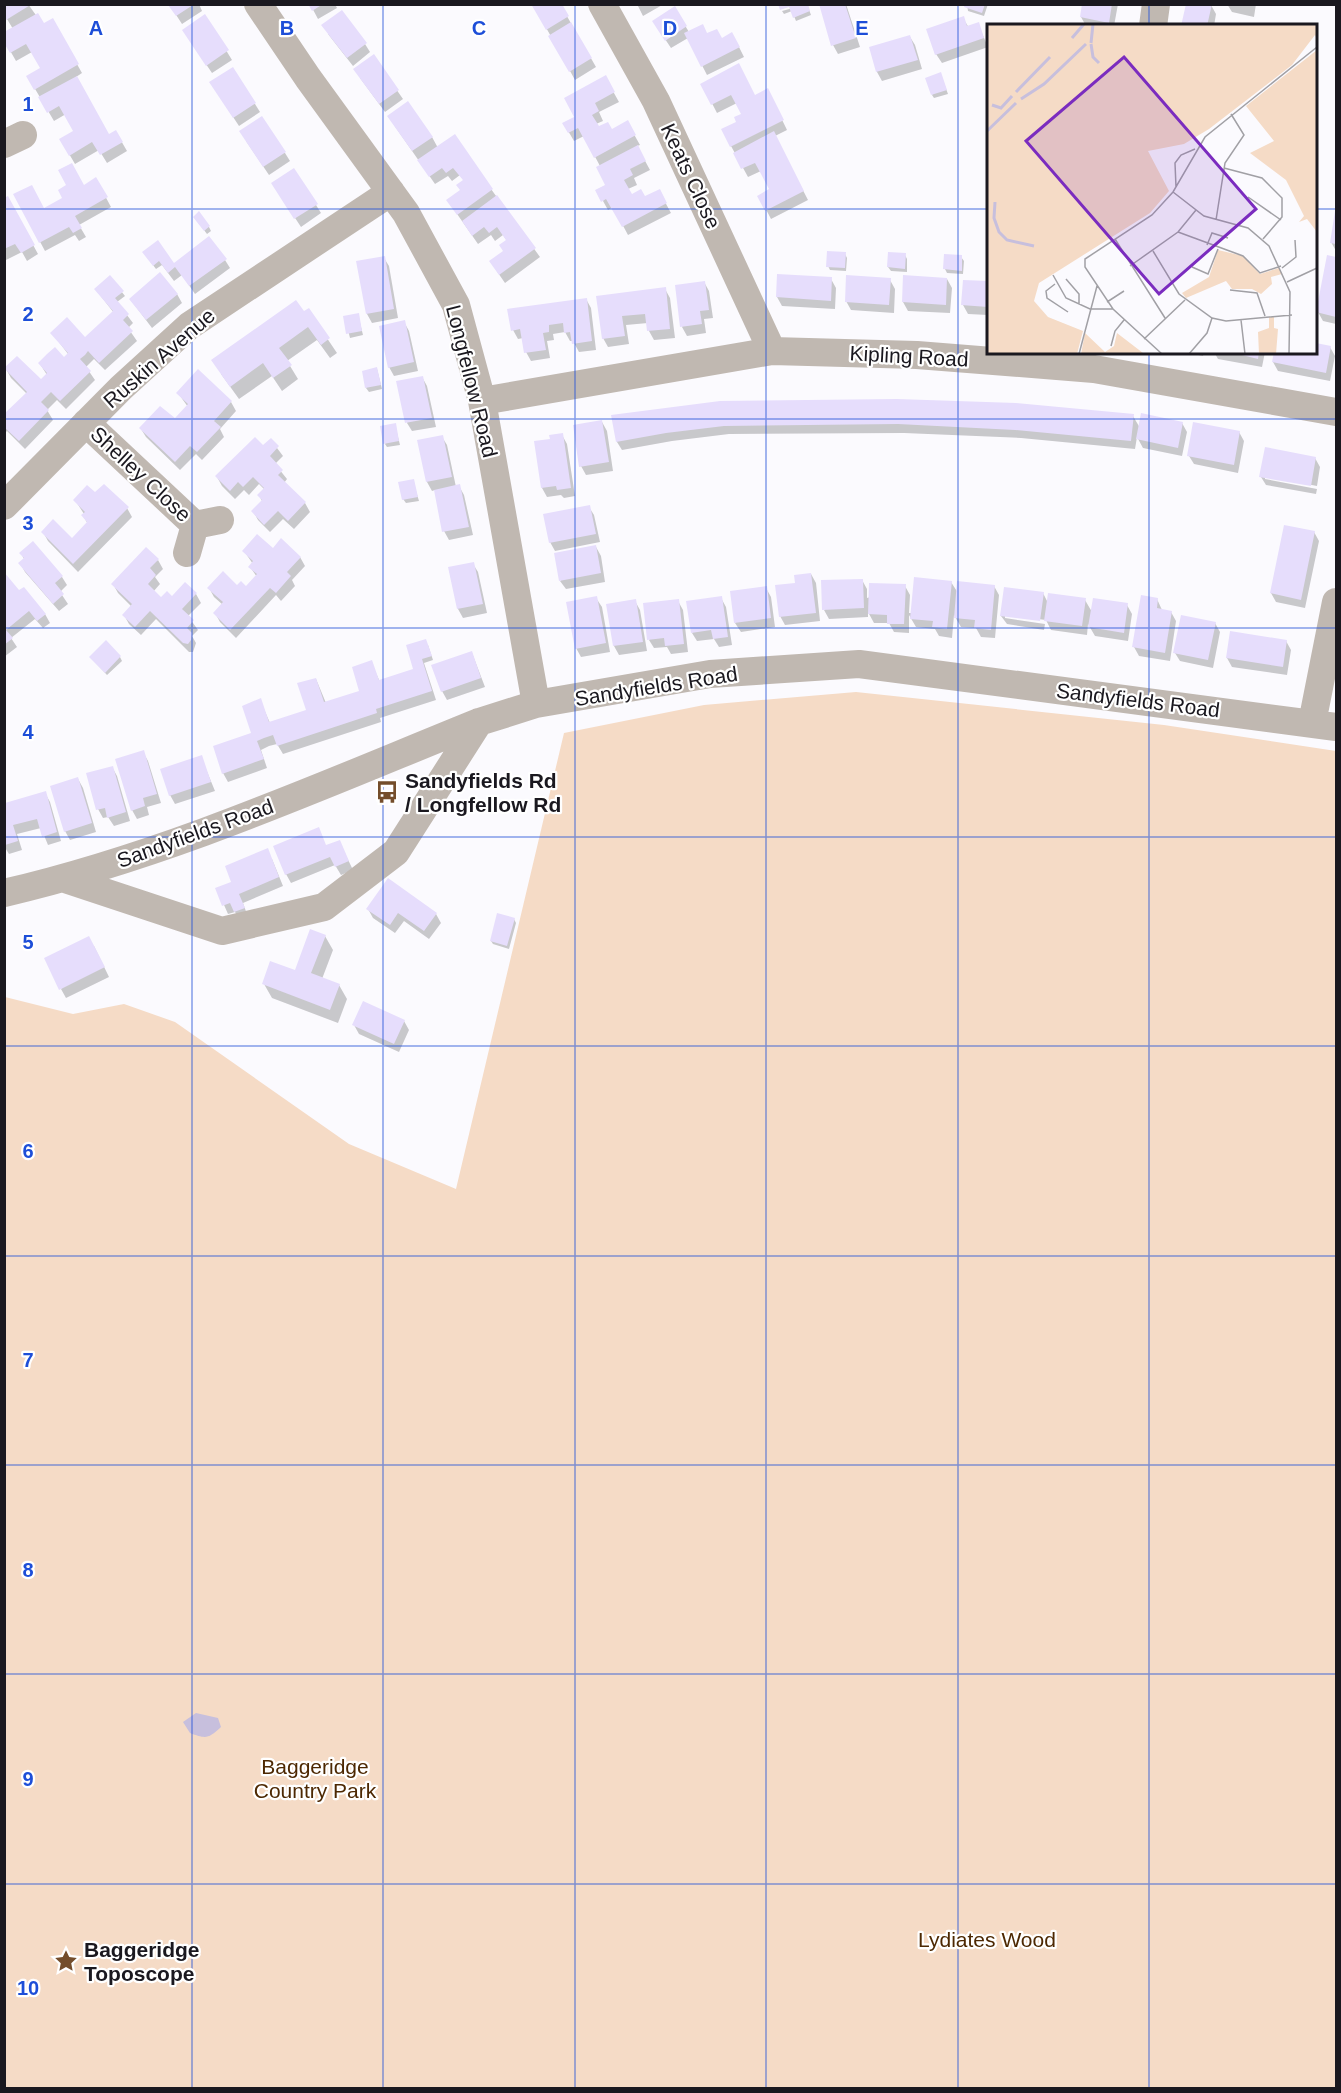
<svg xmlns="http://www.w3.org/2000/svg" width="1341" height="2093" font-family="Arial,sans-serif">
<rect width="100%" height="100%" fill="#fbfafe"/>
<!-- green -->
<path fill="#f5dbc6" d="M856,692L1164,725L1336,751V2088H5V997L73,1014L124,1004L175,1022L349,1144L456,1189L564,733L704,705Z"/>
<!-- water -->
<path fill="#c7bfdd" d="M196,1713L218,1718L221,1727C208,1739 206,1739 190,1733L183,1722Z"/>
<!-- shadow -->
<path fill="#0003" d="M4,4H28L43,25L52,20L82,73L76,77L108,136L116,132L127,151L107,163L99,150L75,164L61,140L75,131L66,114L54,121L28,77L42,69L32,52L16,61L4,40L13,29L4,14Z
M169,4H199L202,11L182,24Z
M310,4H335L337,8L318,19Z
M533,4H560L596,67L575,80Z
M637,4H664L643,16Z
M807,4L811,15L796,21L792,11L784,14L782,11Z
M820,4H846L860,47L838,54L833,45Z
M967,4H988L984,16L968,11Z
M1084,4H1118L1114,26H1086L1081,17Z
M1227,4H1256L1254,17L1232,12Z
M1211,5L1216,14L1214,26H1183Z
M674,8L689,32L737,43L744,57L707,75L688,38L671,48L659,30Z
M205,16L232,60L212,73L189,39Z
M963,18L969,28L978,24L988,47L942,63L936,54Z
M328,34L365,44L370,52L353,66Z
M910,37L915,45L922,69L882,81L877,72L871,48Z
M373,56L403,99L385,112L360,78Z
M605,77L619,102L599,112L603,121L596,124L599,128L611,131L627,122L640,145L637,146L650,170L634,178L637,185L628,189L631,196L645,198L659,191L671,213L628,235L613,207L608,210L603,201L607,186L600,166L584,136L574,141L564,124L576,117Z
M942,78L948,94L934,98L932,95Z
M702,84L772,99L787,130L775,136L808,200L771,219L759,196L771,190L761,171L748,177L731,146L738,122L743,114L737,103L717,113Z
M216,91L255,104L260,112L239,126Z
M394,125L432,137L438,148L491,189L540,257L505,283L496,270L504,252L507,241L503,235L495,241L491,235L478,244L448,201L461,191L464,181L460,175L452,181L448,176L435,184Z
M246,141L285,153L290,161L269,175Z
M96,179L111,207L79,225L86,237L79,241L75,235L45,251L15,195L44,210Z
M278,192L316,205L321,213L301,227Z
M8,199L38,254L27,261L22,252L4,261V227Z
M1336,213V251L1331,242Z
M197,221L209,227L211,231L207,234Z
M845,254L847,258L846,271L830,270L828,266Z
M905,255L907,259V272L891,271L888,267Z
M146,256L174,265L225,260L230,268L195,294L182,275L174,281L162,265L156,269Z
M961,257L964,261L963,274L947,273L945,269Z
M1328,257L1336,259V324L1323,321L1318,312Z
M384,258L389,266L398,318L372,323L367,314L358,262Z
M110,277L125,296L117,302L133,323L128,328L137,341L105,370L94,359L86,367L95,380L66,409L57,400L47,410L53,420L25,449L7,431L4,434V416L27,394L11,378L6,369L41,381L47,375L40,364L64,359L68,354L52,333L85,339L114,313L96,290Z
M831,279L836,288L835,309L782,306L777,297Z
M947,279L952,288L950,313L908,311L903,302Z
M890,280L895,289L894,313L851,310L846,301Z
M964,281L988,283V315L968,314L963,305Z
M704,282L709,291L713,318L704,319L706,333L687,336L682,327Z
M665,289L670,298L675,338L654,340L649,331L648,323L626,325L629,344L608,347L603,338L597,297Z
M177,294L182,303L152,328L130,299Z
M586,299L591,308L596,350L579,352L573,341H570L565,332L553,334L554,340L547,341L550,358L531,361L526,352L523,338L518,339L513,330Z
M308,310L337,353L330,358L317,340L287,361L298,379L282,391L272,376L239,399L221,374Z
M358,315L363,335L350,338L345,318Z
M404,322L409,331L418,371L394,376L389,367Z
M1316,344L1330,347L1335,356L1330,381L1278,371L1273,362L1316,352Z
M1184,352H1204L1203,356Z
M1214,352H1265L1262,367L1218,359Z
M377,369L382,389L369,392L366,388Z
M198,371L231,402L236,411L220,429L224,437L202,460L196,454L180,470L146,437L141,429L175,420L188,407L178,393Z
M422,377L427,386L436,427L412,431L407,423Z
M1133,416L1140,428L1182,423L1187,432L1182,456L1143,448L1137,437L1135,449L1021,438L904,433L729,434L672,441L622,450L617,442L613,417Z
M602,422L607,431L613,471L586,475L581,466Z
M395,425L400,445L387,447L385,444Z
M1239,432L1244,441L1238,473L1194,464L1189,456Z
M562,435L567,444L575,496L564,498L561,495L547,497L542,488Z
M442,437L447,445L456,487L459,486L464,495L473,535L449,540L444,531L435,490L432,491L427,482L419,441Z
M271,440L283,456L275,464L287,479L284,483L305,503L310,512L294,529L283,519L270,532L258,520L253,511L262,501L259,495L265,490L259,484L249,495L244,490L235,499L222,486L217,477L264,447Z
M1315,458L1320,467L1317,486L1265,476V479L1317,489L1316,494L1266,485L1261,477Z
M413,481L419,501L406,503L403,499Z
M95,495L127,508L132,517L78,572L48,541L43,532L72,540L88,524L83,516L84,514L75,500Z
M589,507L594,515L600,542L555,551L550,542Z
M1314,532L1319,541L1305,608L1276,602L1271,593Z
M596,547L601,556L605,582L566,589L560,581Z
M273,550L300,557L305,566L292,580L295,586L281,601L276,595L236,638L220,622L215,613L223,605L214,597L209,588H246L257,577L250,567L253,564L244,551Z
M21,553L62,577L67,585L60,592L68,604L59,611L25,572L20,563L24,559Z
M158,560L163,569L155,577L160,584L153,592L161,599L196,594L201,603L188,616L198,630L192,636L196,643L193,652H189L156,619L141,635L129,624L124,615L132,607L118,593L113,584Z
M473,564L478,572L487,613L463,618L458,609L449,569Z
M4,574L19,592L45,614L50,623L43,628L35,619L11,638L17,647L4,657Z
M811,574L816,583L820,621L785,625L780,616L796,584Z
M862,580L867,589V598L905,586L910,595L909,613H912L951,582L958,593L994,586L999,595L995,638L981,637L976,628L961,627L954,615L952,638L939,636L935,629L916,627L909,615V633L894,632L889,623H874L868,612V617L829,619L824,610Z
M766,588L771,597L775,627L741,632L735,623Z
M1043,593L1048,603L1085,600L1092,612L1127,605L1132,614L1128,641L1095,636L1088,624L1087,635L1051,630L1046,620L1005,615V618L1045,624L1044,630L1007,624L1001,616Z
M596,598L602,607L610,652L581,657L576,648Z
M721,598L726,607L732,645L719,647L714,639L697,641L692,633Z
M1157,599L1162,610L1171,612L1176,621L1170,661L1139,656L1134,647Z
M635,601L640,610L647,651L619,655L614,646L608,605Z
M678,601L683,610L688,652L671,654L667,647L654,648L649,640Z
M1215,623L1220,632L1213,668L1180,661L1175,653Z
M1286,641L1291,650L1287,675L1232,667L1227,658Z
M428,645L433,660L424,663L436,700L380,718L381,722L283,754L277,744L269,746L261,750L267,768L228,782L223,773L253,734L260,700L270,723L308,711L316,679L326,703L361,692L371,662L380,682L415,670Z
M472,653L485,687L447,700L442,691Z
M120,657L122,661L107,675L91,658Z
M143,752L148,761L161,803L147,807L149,815L137,819L132,810Z
M201,757L215,791L175,804L170,795Z
M112,767L117,776L130,821L114,826L108,817L103,818L98,809Z
M78,779L83,788L96,832L70,840L65,831Z
M45,793L50,802L61,841L48,845L41,828L17,834L22,850L9,854L4,846V805Z
M339,841L353,870L341,875L335,865L291,883L286,874L327,847Z
M272,859L283,886L243,903L248,917L240,920L235,912L228,914L217,889L233,882Z
M368,909L436,914L441,923L429,939L404,921L395,933L373,918Z
M514,919L516,923L509,949L493,944L491,941Z
M325,936L333,950L322,979L339,985L347,999L338,1023L272,998L264,984L296,972Z
M94,946L109,977L66,998L61,989Z
M404,1021L409,1030L399,1052L359,1034L354,1025Z"/>
<!-- building -->
<path fill="#e6ddfc" d="M4,4H32L6,20Z
M308,4H323L312,11Z
M531,4H562L569,16L546,30Z
M778,4H808L810,11L793,18L789,7L780,10Z
M819,4H845L856,38L831,46Z
M965,4H985L982,13L964,7Z
M1082,4H1112L1109,23L1080,17Z
M1186,4H1212L1207,26H1181Z
M168,5H193L176,16Z
M675,6L687,26L665,41L652,21Z
M342,10L367,43L347,58L321,25Z
M38,13L44,23L53,18L79,64L34,90L26,76L40,68L26,44L10,53L4,43V32Z
M205,14L229,50L206,66L182,30Z
M964,16L967,26L979,22L984,38L935,55L926,29Z
M571,22L592,58L569,72L548,36Z
M703,24L707,33L717,29L722,38L732,32L740,47L701,67L684,33Z
M910,35L918,60L876,72L869,47Z
M374,54L399,90L379,104L353,69Z
M739,63L755,95L768,88L784,120L730,147L721,129L736,122L734,117L741,114L731,95L711,105L700,84Z
M233,67L256,103L233,118L209,82Z
M941,72L947,90L931,95L925,78Z
M606,75L615,92L595,103L599,111L592,115L599,126L608,122L612,129L628,120L636,135L594,158L578,128L568,133L562,123L574,117L564,98Z
M77,76L109,134L116,130L123,142L100,155L92,142L69,156L59,139L73,131L59,106L47,113L38,97Z
M408,101L433,137L412,151L387,116Z
M262,116L286,152L263,167L239,131Z
M774,131L804,191L765,211L757,196L769,189L761,174L755,163L741,169L733,153Z
M455,134L493,189L457,215L446,200L460,190L456,185L463,180L453,168L446,173L442,168L429,177L417,160Z
M638,145L646,161L630,169L633,175L624,180L632,194L641,189L645,196L660,189L667,203L622,227L606,199L601,202L595,190L605,185L596,167Z
M72,163L84,185L96,177L108,197L75,216L82,228L73,233L69,227L39,243L13,194L32,185L44,208L62,198L58,190L66,185L58,170Z
M294,168L318,204L294,219L271,183Z
M497,195L536,248L499,275L489,261L503,251L499,245L506,240L497,227L489,233L484,227L472,236L462,221Z
M8,196L35,245L21,253L15,244L4,249V198Z
M199,211L210,226L204,231L193,217Z
M1335,211H1336V244L1330,243Z
M209,236L227,259L189,286L175,267L168,273L159,261L153,266L142,252L158,240L174,263Z
M827,251L846,252L845,268L826,267Z
M888,252L906,253L905,269L887,267Z
M944,254L962,255V271L943,269Z
M1327,255L1336,257V317L1316,312Z
M385,256L394,309L366,314L356,261Z
M160,272L178,294L146,320L129,299Z
M777,274L832,277L831,301L776,297Z
M110,275L124,291L115,298L129,314L123,320L133,331L99,363L88,351L85,355L80,359L91,371L60,401L51,392L41,402L49,410L19,441L4,427V414L27,392L4,368L17,356L41,379L47,373L38,363L47,354L55,347L64,357L68,353L50,333L67,317L85,337L113,311L94,289Z
M846,275L891,278L889,305L845,302Z
M903,275L947,278L946,305L902,302Z
M963,280L988,281V307L961,305Z
M705,281L709,310L700,311L702,324L680,327L675,285Z
M666,287L670,329L647,331L645,314L622,316L625,336L602,339L596,296Z
M587,298L592,341L572,344L570,332L564,333L563,323L549,325V332L543,333L546,350L524,353L520,329L511,331L507,309Z
M296,300L304,311L309,308L330,338L321,345L308,327L279,348L292,365L273,378L263,363L230,387L211,360Z
M359,313L362,331L346,334L343,316Z
M405,320L414,362L388,368L379,326Z
M1316,343L1331,346L1326,373L1272,362L1274,352H1316Z
M1230,352H1259L1258,359Z
M377,367L381,385L365,388L362,371Z
M198,369L232,401L214,421L221,427L197,452L190,446L175,462L139,428L160,406L175,418L188,404L176,393Z
M423,376L432,418L405,423L396,381Z
M897,399L1016,403L1134,414L1131,441L1015,430L898,424L724,426L666,433L616,442L611,415L720,401Z
M1141,413L1183,422L1178,448L1136,439Z
M602,420L609,462L579,467L573,425Z
M1193,422L1240,431L1234,465L1187,456Z
M396,423L399,441L383,444L380,426Z
M563,433L571,488L557,490L556,486L541,488L534,441L550,439L549,435Z
M443,435L452,477L426,482L417,440Z
M255,437L263,445L271,438L279,446L270,456L283,470L278,475L306,502L288,521L278,511L264,525L251,511L262,500L257,495L264,488L253,477L243,487L238,482L230,491L215,476Z
M1265,447L1316,457L1311,486L1259,477Z
M414,479L418,497L402,500L398,482Z
M104,484L129,507L73,564L41,532L53,519L72,538L87,522L81,515L85,512L73,500L87,485L95,492Z
M460,484L469,527L442,532L434,490Z
M590,505L596,534L549,543L543,514Z
M1284,525L1315,531L1301,600L1270,593Z
M257,534L273,548L281,538L301,557L287,572L291,576L276,593L270,588L230,630L213,613L223,602L207,588L223,571L237,585L241,581L246,586L257,574L248,567L253,561L242,551Z
M33,541L63,576L55,583L64,594L53,604L18,563L24,558L19,553Z
M596,545L601,573L559,581L554,553Z
M146,547L159,559L150,568L156,575L148,584L161,597L167,591L172,596L185,582L197,593L182,609L194,620L187,628L192,633L191,640L188,644L183,643L150,611L135,627L122,615L132,604L111,584Z
M474,562L483,604L457,609L448,567Z
M4,572L19,590L24,587L46,614L37,621L29,611L6,630L13,638L4,645Z
M811,573L816,613L779,617L775,585L795,583L794,575Z
M914,577L952,581L947,629L932,627L933,621L910,619Z
M863,579L864,608L822,610L821,580Z
M957,581L995,585L991,630L974,628L975,620L954,618Z
M869,583L906,584L904,624H887V615L868,614Z
M767,586L771,618L734,623L730,591Z
M1004,587L1044,592L1040,621L1000,616Z
M1048,593L1086,598L1082,626L1044,621Z
M1141,595L1158,598L1157,608L1172,611L1165,653L1132,647Z
M597,596L606,643L575,649L566,602Z
M722,596L728,637L713,639L711,630L691,633L686,601Z
M1093,598L1128,603L1124,633L1088,627Z
M636,599L643,642L613,646L606,604Z
M679,599L684,644L665,646L664,638L647,640L643,603Z
M1181,615L1216,622L1208,660L1173,653Z
M1230,631L1287,640L1283,667L1226,658Z
M426,639L432,656L422,659L432,691L376,709L377,713L277,746L273,735L264,738L257,741L264,759L222,774L213,746L251,733L242,706L261,698L269,722L306,710L297,683L316,678L324,702L359,691L352,667L372,660L379,680L413,669L406,645Z
M106,640L121,656L105,673L89,657Z
M472,651L481,678L441,692L431,665Z
M144,750L157,794L143,798L145,806L131,811L115,759Z
M202,755L211,782L169,796L160,769Z
M113,766L126,812L107,818L105,808L96,810L86,773Z
M78,777L92,823L64,832L50,786Z
M46,791L57,832L42,837L37,819L13,825L18,841L5,845V803Z
M319,827L326,845L340,840L349,861L335,867L330,857L285,875L273,846Z
M268,848L279,877L239,894L245,908L234,912L230,903L222,906L215,888L231,882L225,866Z
M388,878L437,913L424,931L398,913L390,925L366,909Z
M497,913L515,918L507,946L490,941Z
M310,929L326,935L311,973L340,984L330,1010L262,984L270,961L295,970Z
M89,936L105,967L59,990L44,958Z
M363,1001L405,1020L394,1044L352,1025Z"/>
<g fill="none" stroke-linecap="round" stroke-linejoin="round">
<!-- minor -->
<path stroke="#c0b8b1" stroke-width="28" d="M258,4L308,78L406,213L456,305L482,401L536,704
M602,4L656,101L772,351
M1153,26L1156,4
M4,144L23,135
M482,401L772,351L917,355L1094,369L1336,412
M86,423L195,525
M4,506L121,388L189,326L391,192
M187,553L195,525L220,520
M1312,723L1336,602
M65,879L222,931L324,907L396,852L479,722
M4,893C168,855 323,785 479,722L536,704L710,674L859,664L1336,727"/>
</g>
<!-- grid -->
<path fill="none" stroke="#1d4ed8" stroke-width="1.5" stroke-opacity="0.55" d="M192,4V2088M383,4V2088M575,4V2088M766,4V2088M958,4V2088M1149,4V26M4,209H988M1316,209H1336M1149,352V2088M4,419H1336M4,628H1336M4,837H1336M4,1046H1336M4,1256H1336M4,1465H1336M4,1674H1336M4,1884H1336"/>
<!-- icons -->
<defs>
<g id="bus-bare" transform="scale(1.8)"><path d="M-5-6H5V4H4V6H2V4H-2V6H-4V4H-5ZM-3.5-4V0h7V-4ZM-3.5 1.2v1.5H-2V1.2ZM2 1.2v1.5H3.5V1.2Z" fill="#744d2b" stroke="#fff" stroke-width="2.5" paint-order="stroke"/></g>
<g id="sight-bare" transform="scale(1.8)"><path d="M0-6L1.8-2.2L6-1.7L2.9 1.2L3.7 5.4L0 3.3L-3.7 5.4L-2.9 1.2L-6-1.7L-1.8-2.2Z" fill="#744d2b" stroke="#fff" stroke-width="2.5" paint-order="stroke"/></g>
</defs>
<g fill-rule="evenodd">
<use href="#bus-bare" x="387" y="792"/>
<use href="#sight-bare" x="66" y="1961"/>
</g>
<g text-anchor="middle" dominant-baseline="central" stroke-width="4.5" stroke-linejoin="round" paint-order="stroke">
<!-- street labels -->
<g font-size="21" fill="#1a181f" stroke="#fff">
<text transform="translate(691 176) rotate(65)">Keats Close</text>
<text transform="translate(909 356) rotate(3)">Kipling Road</text>
<text transform="translate(159 358) rotate(-41)">Ruskin Avenue</text>
<text transform="translate(472 381) rotate(76)">Longfellow Road</text>
<text transform="translate(141 474) rotate(43)">Shelley Close</text>
<text transform="translate(656 686) rotate(-9)">Sandyfields Road</text>
<text transform="translate(1138 700) rotate(7)">Sandyfields Road</text>
<text transform="translate(195 833) rotate(-20)">Sandyfields Road</text>
</g>
<!-- poi labels -->
<g font-size="21" font-weight="bold" fill="#1a181f" stroke="#fff" text-anchor="start">
<text x="405" y="780">Sandyfields Rd<tspan x="405" dy="24">/ Longfellow Rd</tspan></text>
<text x="84" y="1949">Baggeridge<tspan x="84" dy="24">Toposcope</tspan></text>
</g>
<!-- park labels -->
<g font-size="21" fill="#4d2802" stroke="#fff">
<text x="315" y="1766">Baggeridge<tspan x="315" dy="24">Country Park</tspan></text>
<text x="987" y="1939">Lydiates Wood</text>
</g>
</g>
<!-- overview -->
<g transform="translate(987 24)">
<rect width="330" height="330" fill="#fbfafe"/>
<path d="M0,0H330V15L328,11L305,41L222,105L197,120L161,127L182,167L163,189L52,259L47,277L61,293L96,307L90,330H0ZM330,26V208L320,195L312,198L317,192L299,156L263,129L287,117L259,82ZM231,226L256,232L273,250L292,244L295,250L284,253L285,260L274,270L265,265H245L239,257L199,274L195,269L222,253ZM282,293H287V304L291,305L289,330H272L271,308L282,304ZM98,309L118,328L127,322L130,309L156,329L94,330Z" fill="#f5dbc6"/>
<path fill="none" stroke="#c7bfdd" stroke-width="3" d="M85,14L97,0M104,19L106,0M104,20L106,33L112,39M29,68L63,33M34,75L57,60L99,20M5,81L14,84L25,72M0,107L29,79M8,178L7,194L12,208L20,216L47,222"/>
<path fill="none" stroke="#a1a0a5" stroke-width="1.5" d="M237,144L275,154L295,174V193L276,215M189,163L188,139L194,131L208,125M186,168L217,192L261,204L282,222L303,268L302,330M261,173L294,196M229,196L238,139L257,111L244,90M191,208L256,232L273,249L294,242M128,215L178,294M220,221L225,209L241,214M166,227L192,270L225,294L239,297L305,291M143,242L191,208L209,186M205,243L221,250L231,225M295,244L309,233L308,216M66,251L79,274L103,285H126M79,255L92,270V280M300,258L330,244M68,260L59,267L60,274L81,288M243,266L270,269L278,292M120,278L137,267M254,296L258,330M157,315L198,276M124,322L128,307L137,296M92,330L110,262M175,330L126,285L98,243V235L165,191L186,168L218,113L330,23M202,330L220,309L225,294"/>
<path fill="#7b2cbf" fill-opacity="0.15" stroke="#7b2cbf" stroke-width="3" d="M137,33L269,185L172,270L39,117Z"/>
<rect width="330" height="330" fill="none" stroke="#1a181f" stroke-width="3"/>
</g>
<g font-size="20" text-anchor="middle" font-weight="bold" fill="#1d4ed8" stroke="#fff" stroke-width="4.5" stroke-linejoin="round" paint-order="stroke">
<text x="96" y="35">A</text>
<text x="287" y="35">B</text>
<text x="479" y="35">C</text>
<text x="670" y="35">D</text>
<text x="862" y="35">E</text>
<text x="28" y="111">1</text>
<text x="28" y="321">2</text>
<text x="28" y="530">3</text>
<text x="28" y="739">4</text>
<text x="28" y="949">5</text>
<text x="28" y="1158">6</text>
<text x="28" y="1367">7</text>
<text x="28" y="1577">8</text>
<text x="28" y="1786">9</text>
<text x="28" y="1995">10</text>
</g>
<!-- border -->
<rect width="1341" height="2093" fill="none" stroke="#1a181f" stroke-width="12"/>
</svg>
